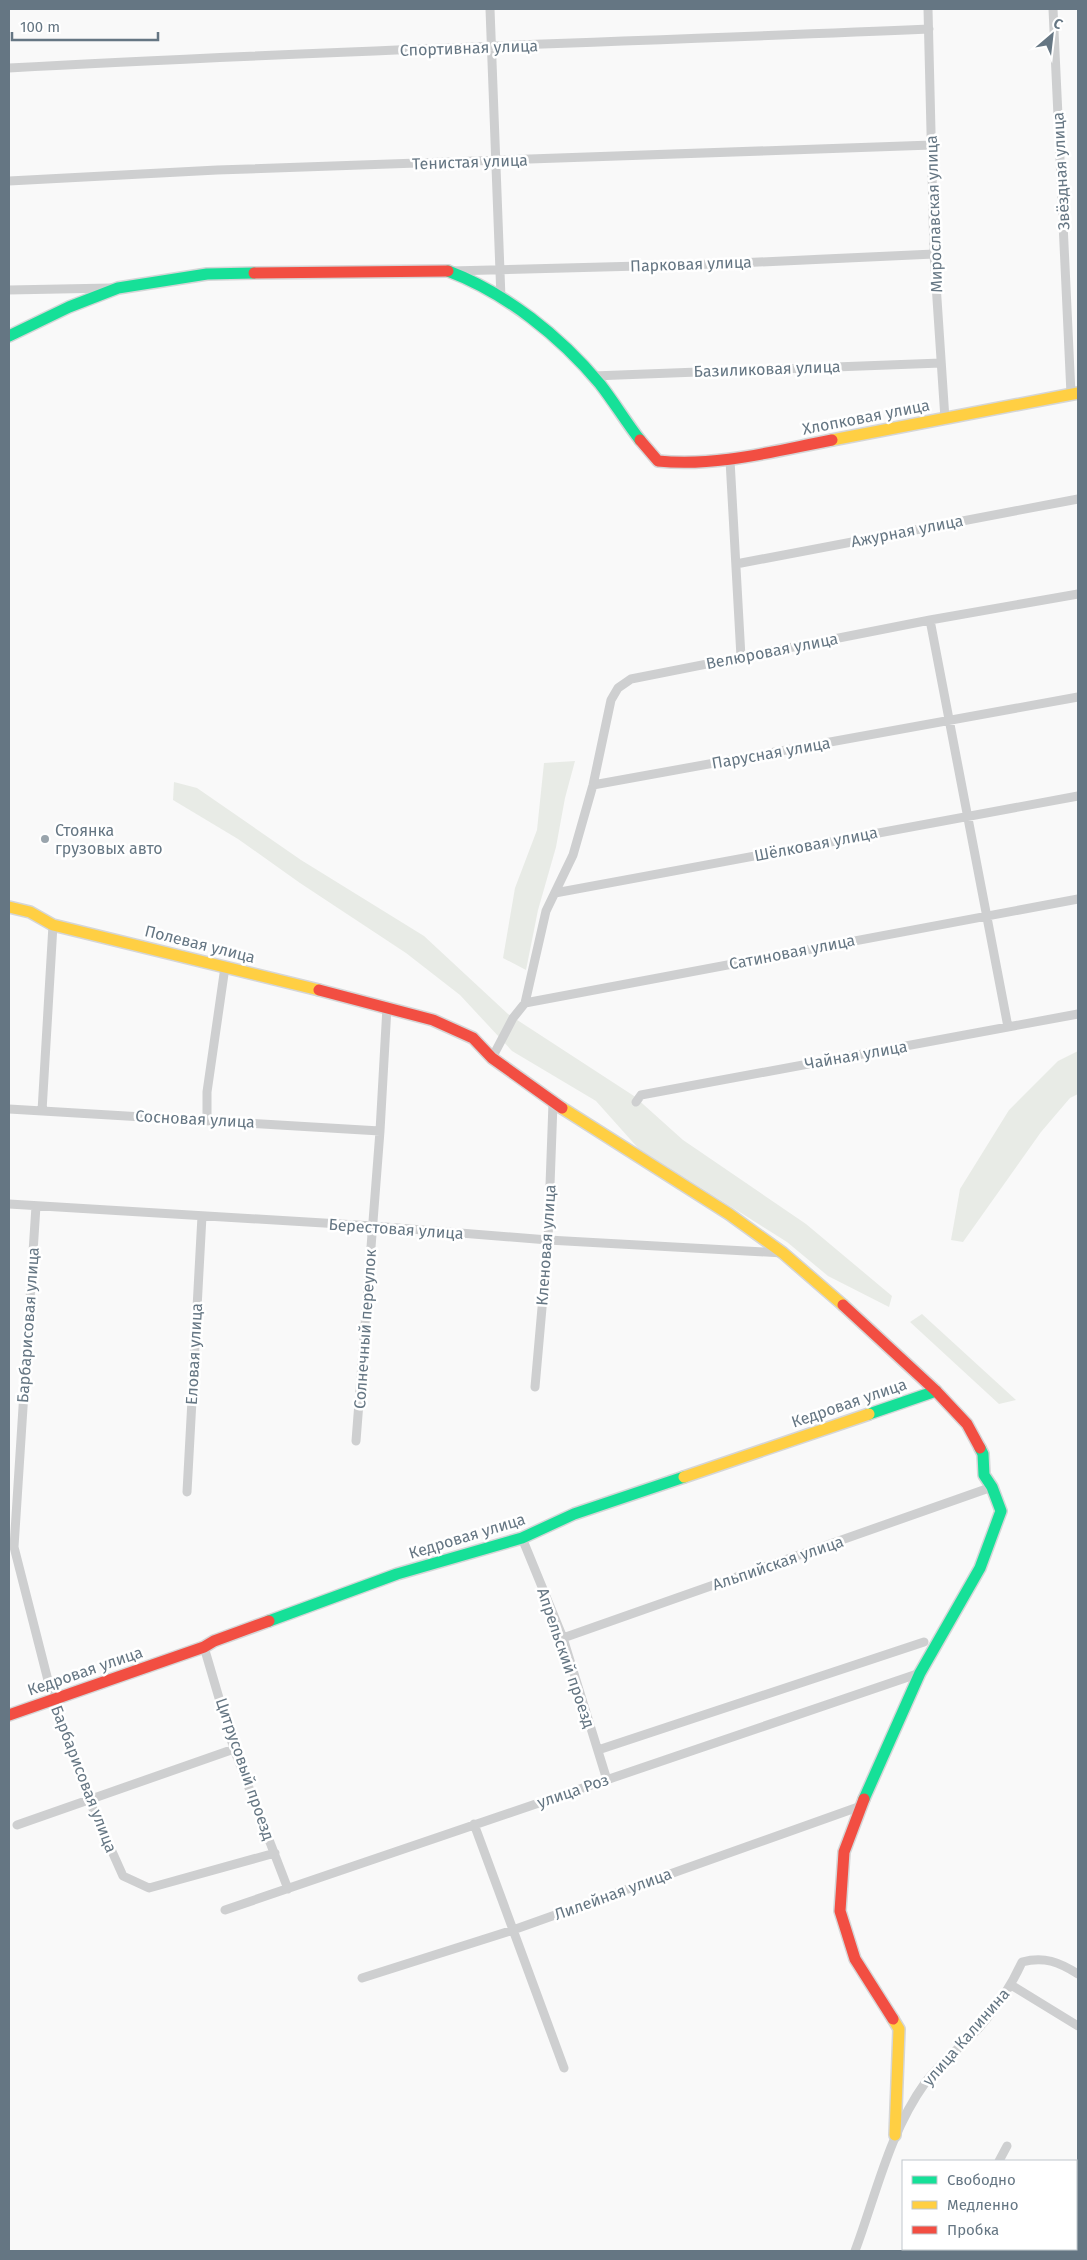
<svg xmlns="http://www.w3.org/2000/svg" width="1087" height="2260" font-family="'Fira Sans',sans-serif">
<rect width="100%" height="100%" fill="#f9f9f9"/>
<!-- green -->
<path fill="#e8ebe6" d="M575,761L565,798L556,847L538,910L526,970L503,958L515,888L537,830L544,763Z
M174,782L197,788L301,860L424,936L508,1014L634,1096L683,1140L806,1224L892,1296L889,1307L828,1276L787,1242L638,1148L596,1101L512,1051L460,995L406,953L300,883L238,839L173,800Z
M1078,1051V1094L1070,1098L1041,1132L963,1242L951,1240L960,1189L1009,1110L1058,1061Z
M922,1314L1016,1400L999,1404L910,1322Z"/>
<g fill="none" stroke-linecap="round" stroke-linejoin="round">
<!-- fast casing -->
<g stroke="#d5d6d7" stroke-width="14">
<path id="fast" d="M448,271C506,293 560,336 600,384C614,402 626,422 640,440
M9,336L69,307L118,288L207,274L254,273
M869,1414L936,1391
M269,1621L397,1574L522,1538L574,1514L684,1477
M864,1799L920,1673L980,1568L1001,1511L992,1487L984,1475L983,1454L980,1448"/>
</g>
<!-- slow casing -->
<g stroke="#d5d6d7" stroke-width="14">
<path id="slow" d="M832,440L1078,393
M9,907L30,912L53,925L319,990
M562,1108L729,1214L783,1253L843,1305
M684,1477L869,1414
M893,2019L899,2029L895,2135"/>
</g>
<!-- jam casing -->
<g stroke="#d5d6d7" stroke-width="14">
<path id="jam" d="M254,273L448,271
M640,440L658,461C717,467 774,451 832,440
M319,990L433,1020L473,1038L492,1058L562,1108
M843,1305L936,1391L967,1424L980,1448
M9,1715L204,1647L214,1641L269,1621
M864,1799L844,1852L840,1911L855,1959L893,2019"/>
</g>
<!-- street -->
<path stroke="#cecfd0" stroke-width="9" d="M490,9L501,298
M928,9L934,254L945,419
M1053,9L1071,394
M9,68C315,51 622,42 929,29
M9,181L217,170L932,145
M451,271L716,264L934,254
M9,290L111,288
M593,376L941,363
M730,460L741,657
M736,564L1078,499
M930,620L1008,1027
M593,785L1078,697
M555,893L1078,796
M525,1003L546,911L573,855L593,785L611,700L618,688L631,679L930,620L1078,594
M492,1058L513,1018L525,1003L1078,899
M636,1102L641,1095L1078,1014
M9,1109L380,1131
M42,1111L53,925
M207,1119V1092L225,967
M9,1204L373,1226L548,1240L783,1253
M36,1206L14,1547L53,1700L89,1800L123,1876L149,1888L275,1853
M535,1387L548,1240L553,1103
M356,1441L380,1131L387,1007
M187,1492L202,1216
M522,1538L563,1638L607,1780
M563,1638L992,1487
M204,1647L234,1749L288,1889
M598,1750L924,1642
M474,1824L564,2068
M17,1825L234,1749
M225,1910L920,1673
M362,1978L513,1930L861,1806
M1011,1985L1078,2026
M999,2161L1007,2146
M855,2251C876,2195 889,2133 925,2083C940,2063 961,2047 978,2029C996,2009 1011,1986 1022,1962C1044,1956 1059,1962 1078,1974
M966,2251V2249"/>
<!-- fast -->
<use href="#fast" stroke="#16e098" stroke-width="11"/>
<!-- slow -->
<use href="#slow" stroke="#ffcf43" stroke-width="11"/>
<!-- jam -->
<use href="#jam" stroke="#f24e42" stroke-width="11"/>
</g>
<!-- markers -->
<circle fill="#99a4ac" stroke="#fff" stroke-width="2" cx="45" cy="839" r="5"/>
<g text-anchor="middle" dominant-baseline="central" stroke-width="5" stroke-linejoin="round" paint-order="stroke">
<!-- street labels -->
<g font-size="16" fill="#657683" stroke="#fff">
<text transform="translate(469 48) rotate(-2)">Спортивная улица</text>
<text transform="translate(470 162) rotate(-2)">Тенистая улица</text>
<text transform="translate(1061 171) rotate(-93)">Звёздная улица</text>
<text transform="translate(934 214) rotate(-92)">Мирославская улица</text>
<text transform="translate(691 264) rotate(-2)">Парковая улица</text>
<text transform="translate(767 369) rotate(-2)">Базиликовая улица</text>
<text transform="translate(866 417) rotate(-11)">Хлопковая улица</text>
<text transform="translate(907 531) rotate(-11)">Ажурная улица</text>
<text transform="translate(772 651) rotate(-11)">Велюровая улица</text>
<text transform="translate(771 753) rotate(-10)">Парусная улица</text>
<text transform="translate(816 844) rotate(-11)">Шёлковая улица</text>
<text transform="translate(200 944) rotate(14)">Полевая улица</text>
<text transform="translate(792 952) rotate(-11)">Сатиновая улица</text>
<text transform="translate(856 1055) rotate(-10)">Чайная улица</text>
<text transform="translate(195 1119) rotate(3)">Сосновая улица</text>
<text transform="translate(396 1229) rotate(4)">Берестовая улица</text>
<text transform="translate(546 1245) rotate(-86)">Кленовая улица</text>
<text transform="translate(28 1325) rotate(-86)">Барбарисовая улица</text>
<text transform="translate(365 1329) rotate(-86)">Солнечный переулок</text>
<text transform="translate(194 1354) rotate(-87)">Еловая улица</text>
<text transform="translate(849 1403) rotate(-19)">Кедровая улица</text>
<text transform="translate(467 1536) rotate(-17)">Кедровая улица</text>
<text transform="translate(778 1563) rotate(-19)">Альпийская улица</text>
<text transform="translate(566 1658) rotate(71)">Апрельский проезд</text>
<text transform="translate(85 1671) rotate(-19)">Кедровая улица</text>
<text transform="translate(245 1769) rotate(71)">Цитрусовый проезд</text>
<text transform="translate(84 1779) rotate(69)">Барбарисовая улица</text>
<text transform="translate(573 1791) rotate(-19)">улица Роз</text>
<text transform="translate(613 1894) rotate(-20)">Лилейная улица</text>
<text transform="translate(966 2037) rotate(-49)">улица Калинина</text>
</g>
<!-- poi labels -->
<g font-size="16" fill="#657683" stroke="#fff" text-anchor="start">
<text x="55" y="830">Стоянка<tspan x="55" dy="18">грузовых авто</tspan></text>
</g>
</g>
<!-- border -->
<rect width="1087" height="2260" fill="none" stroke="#657683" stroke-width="20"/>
<!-- legend -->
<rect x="902" y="2160" width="175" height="90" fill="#ffffff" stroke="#c1c8cd"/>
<rect x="912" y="2176" width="25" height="8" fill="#16e098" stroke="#c1c8cd"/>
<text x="947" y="2185" font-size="15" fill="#657683">Свободно</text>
<rect x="912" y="2201" width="25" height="8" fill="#ffcf43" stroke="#c1c8cd"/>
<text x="947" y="2210" font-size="15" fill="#657683">Медленно</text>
<rect x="912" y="2226" width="25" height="8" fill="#f24e42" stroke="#c1c8cd"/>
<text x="947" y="2235" font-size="15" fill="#657683">Пробка</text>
<!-- north arrow -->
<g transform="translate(1052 35) rotate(28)" stroke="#ffffff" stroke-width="4" paint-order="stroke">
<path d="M0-4L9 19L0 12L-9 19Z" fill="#657683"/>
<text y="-8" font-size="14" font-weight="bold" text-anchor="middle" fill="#657683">С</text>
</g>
<!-- scale -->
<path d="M12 32v8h146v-8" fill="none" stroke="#657683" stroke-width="2.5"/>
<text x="20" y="32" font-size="15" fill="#657683" stroke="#ffffff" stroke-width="4" paint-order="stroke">100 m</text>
</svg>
